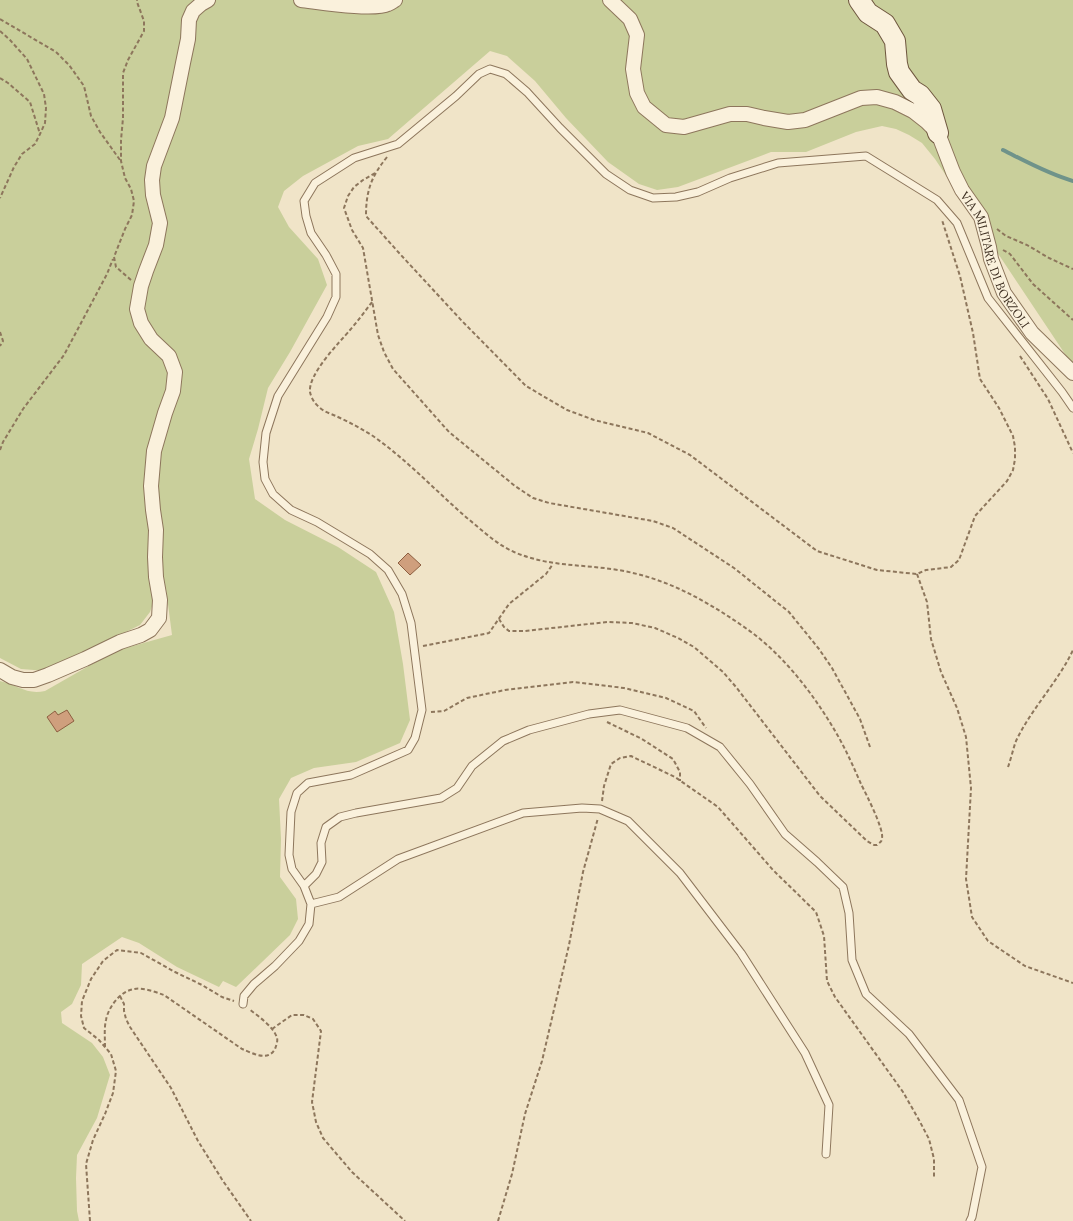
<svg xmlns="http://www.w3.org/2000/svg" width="1073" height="1221" font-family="Lora,serif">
<rect width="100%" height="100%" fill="#f0e4c8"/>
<!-- green -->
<path fill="#c9cf9b" d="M0,0H1073V366L935,159L922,143L909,135L896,129L882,126L856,132L806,152H771L678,187L657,190L639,184L608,162L566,118L535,81L507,56L490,51L388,139L358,146L303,176L284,191L278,207L289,227L318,259L327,285L290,352L268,388L258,429L249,459L255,499L285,520L338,547L376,572L394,612L403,664L410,720L400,743L356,762L314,768L291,778L279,799L281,839L280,877L296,899L298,919L290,935L236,987L223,981L219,987L177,967L139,943L122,937L82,964L81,985L72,1004L61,1012L62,1023L92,1043L103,1057L110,1075L97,1118L77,1155L76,1178L77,1211L79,1221H0V681C18,685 26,695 45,691L115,651L172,635L166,589L155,598L150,612L140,625L47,671L21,669L0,658Z"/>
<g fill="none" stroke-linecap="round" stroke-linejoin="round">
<!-- stream -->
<path stroke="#6f938a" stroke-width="4" d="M1003,150C1025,161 1048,174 1073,181"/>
</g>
<!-- building -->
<path fill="#cf9f7d" stroke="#8d5f41" d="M408,553L421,565L410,575L398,563Z
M67,710L74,721L57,732L47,717L55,711L58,715Z"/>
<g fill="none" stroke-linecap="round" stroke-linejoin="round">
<!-- lane casing -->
<g stroke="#8d765c" stroke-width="9">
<path id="lane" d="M304,886L316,874L322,862L321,843L326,827L340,817L356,813L441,798L457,788L472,766L503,741L529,730L589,714L620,710L687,728L720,747L750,784L785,834L817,862L843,887L849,913L852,960L866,994L909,1034L959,1100L982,1167L972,1217L970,1221
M311,904L339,897L398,859L523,813L582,808L600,809L628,821L680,873L741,953L805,1053L829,1105L826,1154
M243,1004L244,996L254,984L275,966L299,941L309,924L311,904L304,886L292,869L289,855L291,812L297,793L308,783L351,775L408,750L415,738L422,710L411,623L402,594L388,570L370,554L317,522L291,510L273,494L265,479L263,462L266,433L278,396L327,317L336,297V274L326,255L311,233L306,216L304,201L315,183L354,158L398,144L456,96L479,74L490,69L506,74L527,92L560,128L606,174L630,190L653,198L676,197L698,192L730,178L778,163L866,156L937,200L957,223L988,298L1062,392L1073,408"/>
</g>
<!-- street casing -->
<g stroke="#8d765c" stroke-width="16">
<g id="street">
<path d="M301,0C319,2 373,11 388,4C391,3 393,1 395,0"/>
<path id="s1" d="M610,0L630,19L637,35L633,69L637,93L644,107L666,125L684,127L730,114H747L764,118L788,122L805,120L861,98L877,97L895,102L913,111L927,122L938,133L953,172L962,190L981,217L989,247L991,259L1004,293L1032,333L1073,373"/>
<path d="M0,670L12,677L23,680H34L48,675L85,659L120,642L141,635L150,630L159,618L160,600L156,577L155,557L156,530L153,510L151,486L154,451L165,413L173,391L175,372L169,356L151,339L141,323L137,309L141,286L146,271L156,245L160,223L153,195L152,180L154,166L172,118L183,63L188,39L189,20L193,11L201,4L208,0"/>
</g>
</g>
<!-- secondary casing -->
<g stroke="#6f573f" stroke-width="22">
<path id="secondary" d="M859,0L868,13L885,24L895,41L897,64L899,72L912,90L920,95L931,109L938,133"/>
</g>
<!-- path -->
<path stroke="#8d765c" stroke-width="2" stroke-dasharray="4 2.5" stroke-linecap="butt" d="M0,19L56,52L69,65L84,86L91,116L100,132L120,160
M0,31L10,40L27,59L44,94L46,108L45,123L40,134L35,144L22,154L14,167L0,198
M0,78L8,83L30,102L40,134
M387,157C371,177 366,191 366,216L400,254L462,321L526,386L567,410L594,420L648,433L690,455L817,551L877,570L917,574L926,570L951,567L959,560L975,516L1007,481L1013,470L1015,459V447L1013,436L999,408L980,379L973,333L960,276L942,220
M375,173L363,180L354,187L348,196L344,208L352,230L363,248L378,335L384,352L393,369L449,432L515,486L533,498L549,503L653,521L673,528L734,568L789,612L819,649L832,668L860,719L870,747
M997,229L1006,236L1027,245L1049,258L1073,269
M1003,250L1010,254L1033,284L1073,320
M131,280L116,267L114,257L125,229L132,215L134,201L131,189L125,178L121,161V140L123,118V73L128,60L144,31V21L137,2V0
M372,302C365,311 358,321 350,330C339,343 308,374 310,392C311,397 314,403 319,407C324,412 332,414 338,417C351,423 362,429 373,436C407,460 436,491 467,518C482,530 496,544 514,552C549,567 582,564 618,570C667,578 707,601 747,629C785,656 815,696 838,736C847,752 854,768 861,784C866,794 884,829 882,838C882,842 880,842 877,845H874L867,841L820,796L736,687L723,672L694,647L678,638L655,628L632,623L607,622L525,631H509L504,627L499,619
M0,332L3,341L0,346
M1020,356L1048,399L1073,453
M0,450L3,442L23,409L64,355L107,274L113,259
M917,574L927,602L931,639L941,672L957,708L966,737L971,788L966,879L972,917L988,941L1025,966L1073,983
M423,646L489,633L509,604L546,574L553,564
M431,712L444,711L467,698L505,690L573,682L624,688L666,698L694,711L706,728
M607,722L642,739L673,759L680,772V781
M1008,767C1011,759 1013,749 1016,741C1031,709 1058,682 1073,650
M602,801L604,786L611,764L620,758L631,756L675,777L718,807L773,870L816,912L824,936L827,981L835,997L903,1092L919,1120L929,1139L934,1159V1177
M120,996L124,1004V1011L126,1019L130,1027L171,1088L198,1141L223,1181L251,1221
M272,1029L292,1015H304L313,1019L321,1031L312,1102L316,1122L323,1138L352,1172L405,1221
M105,1047C105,1038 104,1028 106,1020C108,1008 120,991 134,989C143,987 155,992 164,995L242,1049C252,1053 268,1062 275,1049C276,1046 278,1041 277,1038C274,1027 258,1016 249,1009
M90,1221L86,1164L93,1140L105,1114L113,1093L116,1071L111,1054L99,1040L84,1028L81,1016L82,1001L91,979L103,961L117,950L141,953L175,972L202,985L222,997L234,1001
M498,1221L512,1174L525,1114L542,1061L569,945L583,872L598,818"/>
<!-- lane -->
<use href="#lane" stroke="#faf1dc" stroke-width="7"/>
<!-- street -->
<use href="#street" stroke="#faf1dc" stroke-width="14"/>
<!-- secondary -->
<use href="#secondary" stroke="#faf1dc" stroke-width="20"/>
</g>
<g text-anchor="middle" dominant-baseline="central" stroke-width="5" stroke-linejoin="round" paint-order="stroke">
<!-- street labels -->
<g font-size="12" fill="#3d2e20" stroke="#f7eed8">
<text stroke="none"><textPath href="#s1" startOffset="578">VIA MILITARE DI BORZOLI</textPath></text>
</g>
</g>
</svg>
